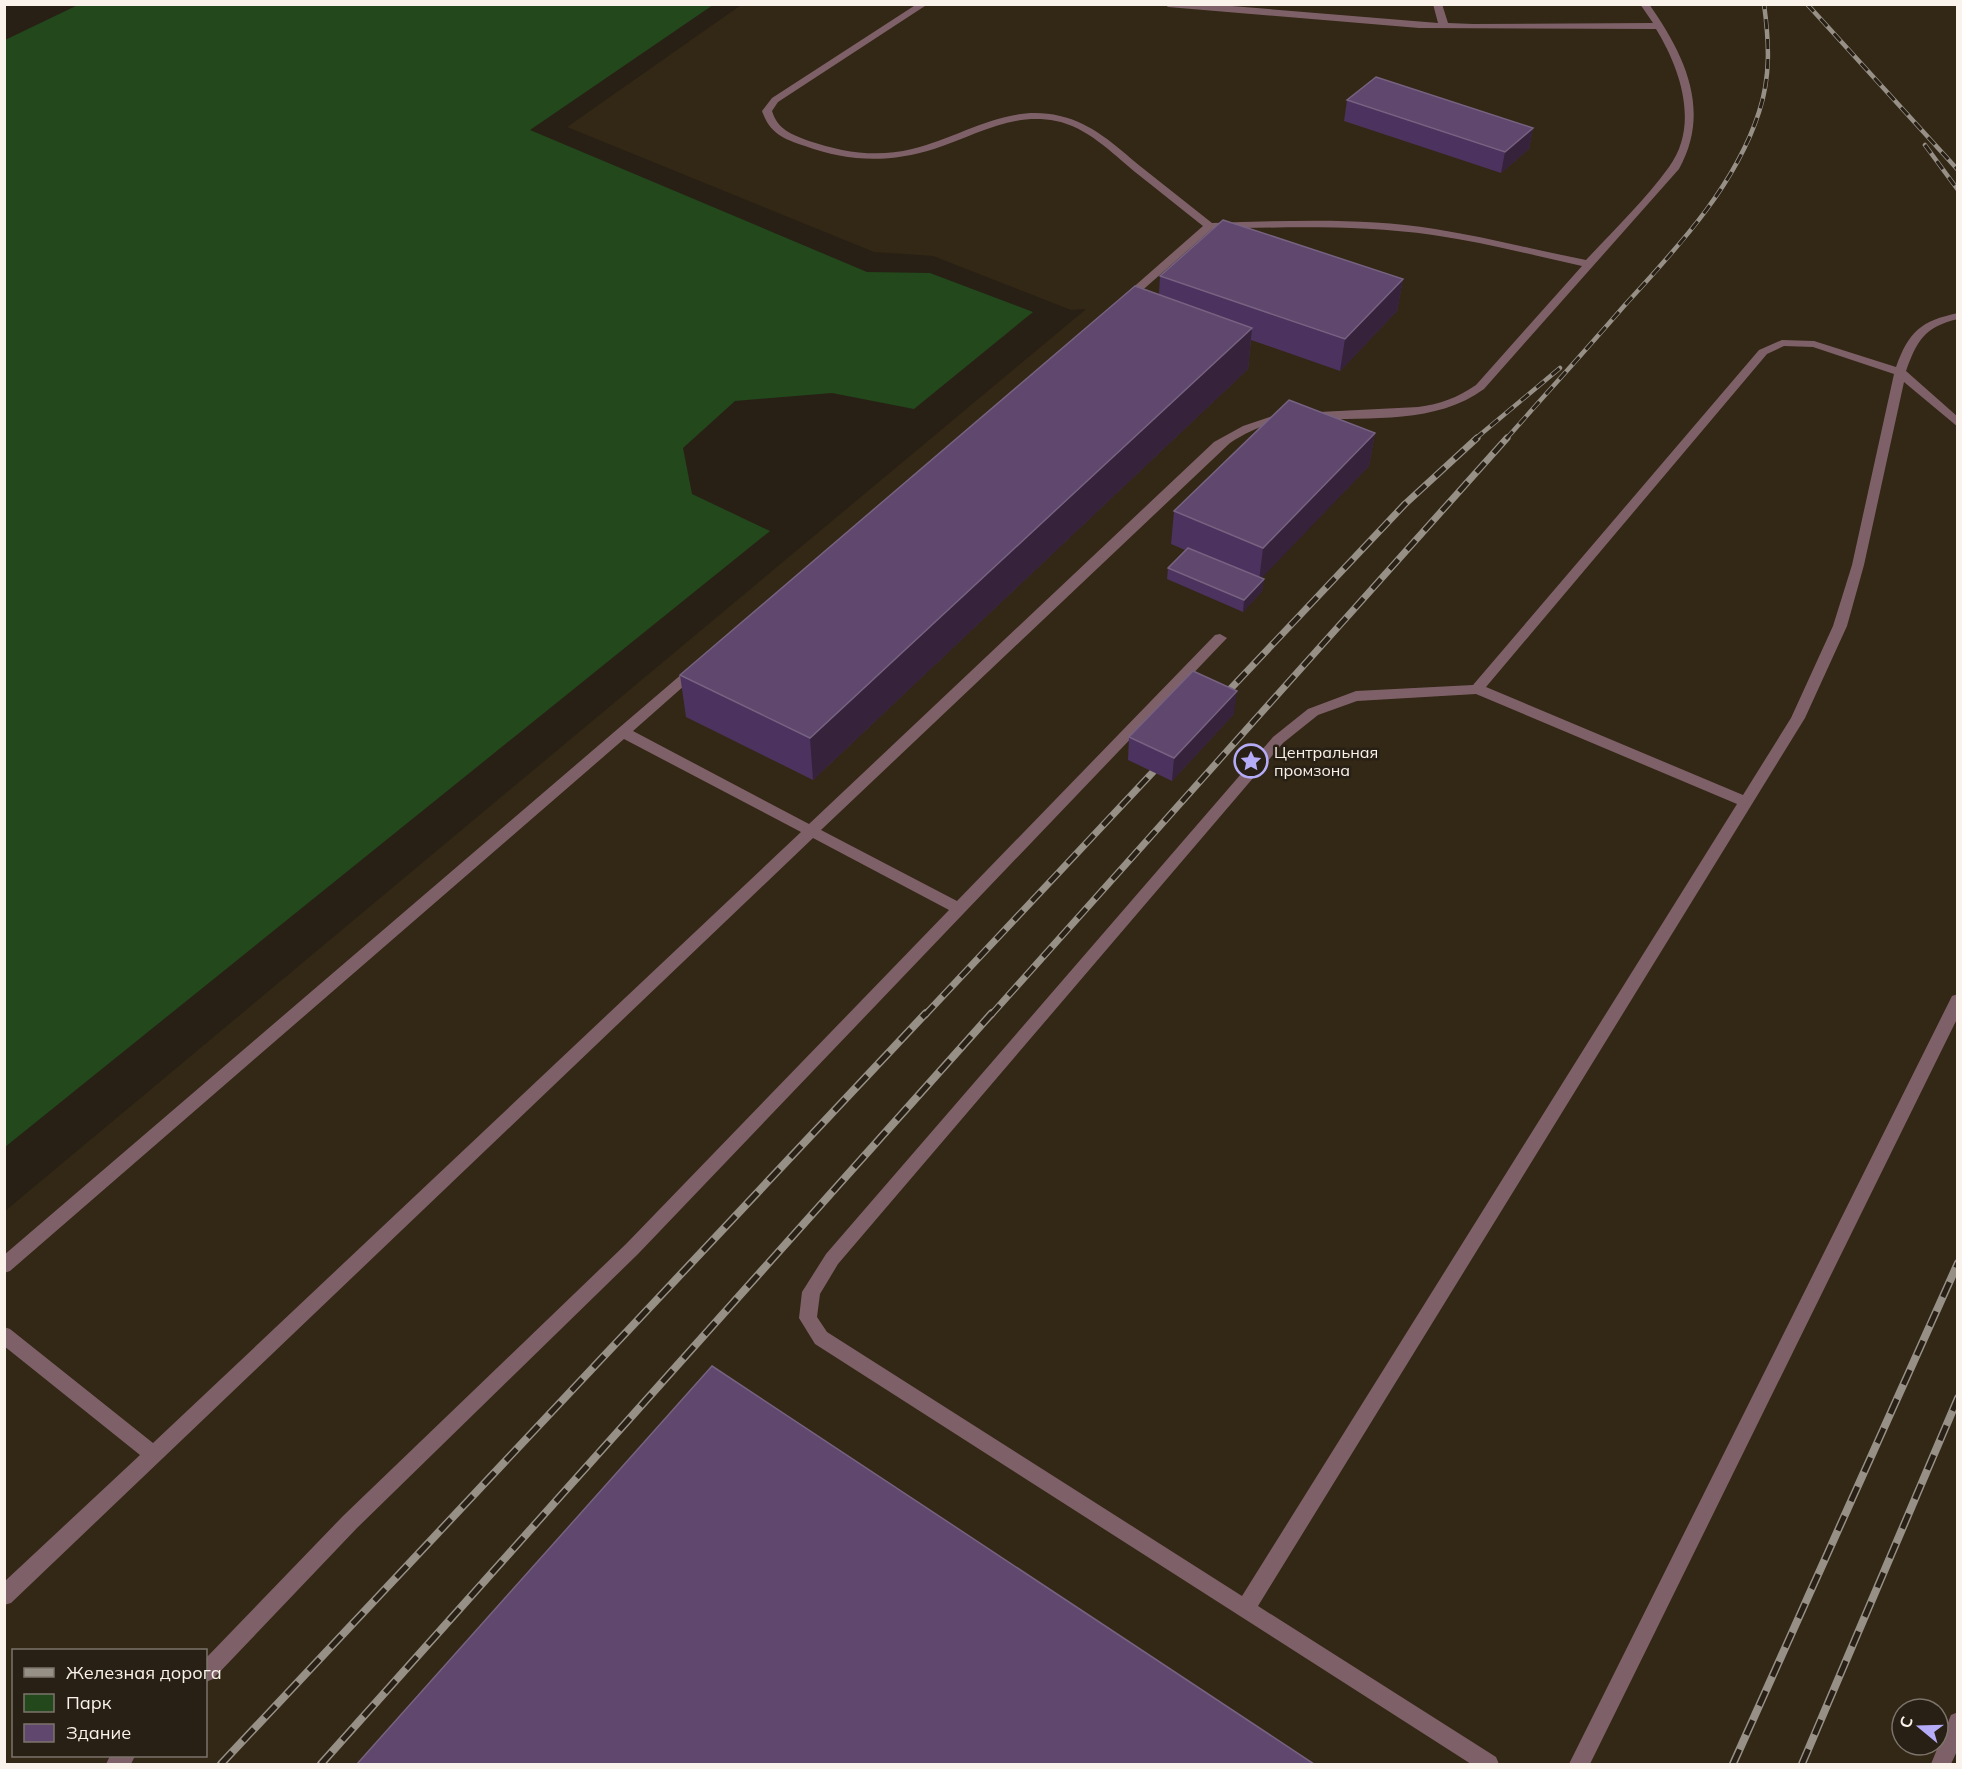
<svg xmlns="http://www.w3.org/2000/svg" width="1962" height="1769" font-family="Mulish,sans-serif">
<rect width="100%" height="100%" fill="#282015"/>
<!-- built -->
<path fill="#332715" fill-rule="evenodd" d="M741,5H1957V1764H5V1211L1086,309L1071,310L933,256L874,252L567,127ZM14,1650H206V1756H14ZM1902,1709H1938V1745H1902Z"/>
<!-- green -->
<path fill="#22481c" d="M80,4L713,5L530,130L867,272L930,273L1033,312L914,409L832,393L735,401L683,448L692,494L770,531L5,1147V40Z"/>
<g fill="none" stroke-linecap="round" stroke-linejoin="round">
<!-- service -->
<path fill="#7e6168" fill-rule="evenodd" d="M917,4H928L778,102L772,111C778,130 791,134 809,141C842,152 876,158 912,149C962,137 1006,103 1060,116C1092,123 1116,146 1140,166C1164,185 1188,204 1212,223C1286,221 1361,217 1435,229C1485,237 1536,250 1586,260C1614,230 1645,200 1669,167C1700,125 1680,68 1656,29L1419,28L1168,7L1164,4H1207L1438,23L1433,4H1442L1448,23L1473,24L1653,23L1640,4H1649C1684,54 1712,110 1679,169L1484,389C1437,424 1370,417 1313,420C1301,420 1288,420 1276,422C1260,426 1244,434 1230,443L821,830L957,901L1215,635L1220,634L1227,638L638,1254L357,1528L213,1679L206,1682V1658L343,1516L626,1244L949,910L813,838L11,1603L4,1605V1582L140,1455L4,1346V1327L10,1329L153,1443L801,832L624,739L10,1271L4,1273V1255L690,667H700L702,670L633,731L809,824L1214,442L1243,426L1279,414L1418,407C1440,404 1457,398 1476,385L1582,266C1532,255 1482,242 1433,235C1359,225 1286,227 1212,229L1129,302H1121V298L1203,226C1180,208 1158,190 1135,172C1112,153 1087,127 1056,121C1011,112 975,136 934,149C890,163 848,162 805,146C784,139 770,134 762,111L772,98Z
M1958,313V319C1924,327 1917,341 1906,371L1958,417V427L1904,382L1864,565L1847,626L1805,718L1258,1606L1496,1757L1499,1764H1471L815,1344L799,1318L802,1292L826,1254L1273,737L1308,709L1356,691L1473,685L1759,350L1782,340L1814,341L1896,367C1909,331 1921,321 1958,313ZM1784,346L1813,347L1894,374L1852,565L1833,626L1791,718L1743,795L1486,687L1767,354ZM1476,694L1737,804L1242,1596L827,1332L817,1317L820,1294L838,1264L1283,743L1318,715L1357,701Z
M1958,994V1017L1590,1764H1569L1950,1000L1952,996Z
M1958,1712V1749L1951,1764H1931L1951,1715Z
M110,1756H135L131,1764H106Z"/>
<!-- rail-far2 casing -->
<g stroke="#979087" stroke-width="4.5">
<path id="rail-far2" d="M1807,4L1958,170
M1925,145L1958,190
M1475,439L1560,368
M1506,439C1545,395 1585,351 1624,306C1676,249 1735,187 1759,112C1771,76 1769,41 1764,4"/>
</g>
<!-- rail-far1 casing -->
<g stroke="#979087" stroke-width="7">
<path id="rail-far1" d="M1219,701L1405,504L1477,438
M925,1015L1153,772
M991,1015L1507,438"/>
</g>
<!-- rail casing -->
<g stroke="#979087" stroke-width="8">
<path id="rail" d="M221,1764L926,1013
M321,1764L992,1013
M1733,1764L1958,1263
M1802,1764L1958,1398"/>
</g>
<!-- rail-far2 -->
<use href="#rail-far2" stroke="#282015" stroke-width="3" stroke-dasharray="10" stroke-linecap="butt"/>
<!-- rail-far1 -->
<use href="#rail-far1" stroke="#282015" stroke-width="4.5" stroke-dasharray="13" stroke-linecap="butt"/>
<!-- rail -->
<use href="#rail" stroke="#282015" stroke-width="5" stroke-dasharray="16" stroke-linecap="butt"/>
</g>
<!-- wall -->
<path fill="#4c325e" d="M1347,100L1533,128L1529,149L1501,173L1344,121Z
M1160,276L1403,279L1397,311L1340,371L1251,340L1248,369L813,780L686,717L680,675L1159,294Z
M1375,433L1369,466L1261,578L1264,579L1262,591L1243,612L1167,579L1168,568L1185,550L1171,544L1174,511Z
M1234,714L1172,781L1128,760L1129,737Z"/>
<!-- shaded-wall -->
<path fill="#36223a" d="M1533,128L1529,149L1501,173L1505,152Z
M1403,279L1397,311L1340,371L1345,339Z
M1252,328L1248,369L813,780L810,738Z
M1375,433L1369,466L1259,581L1263,548Z
M1264,579L1262,591L1243,612L1244,600Z
M1237,691L1234,714L1172,781L1174,758Z"/>
<!-- building -->
<path fill="#5f476d" stroke="#776281" stroke-width="1.5" d="M1376,77L1533,128L1505,152L1347,100Z
M1223,220L1403,279L1345,339L1160,276Z
M1135,286L1252,328L810,738L680,675Z
M1289,400L1375,433L1263,548L1174,511Z
M1188,548L1264,579L1244,600L1168,568Z
M1193,671L1237,691L1174,758L1129,737Z
M712,1366L1314,1764H357Z"/>
<!-- icons -->
<defs>
<g id="sight-ring" transform="scale(1.725)"><circle r="9.5" fill="#282015" stroke="#b5acf8" stroke-width="1.5"/><path d="M0-6L1.8-2.2L6-1.7L2.9 1.2L3.7 5.4L0 3.3L-3.7 5.4L-2.9 1.2L-6-1.7L-1.8-2.2Z" fill="#b5acf8"/></g>
</defs>
<g fill-rule="evenodd">
<use href="#sight-ring" x="1251" y="761"/>
</g>
<g text-anchor="middle" dominant-baseline="central" stroke-width="5" stroke-linejoin="round" paint-order="stroke">
<!-- poi labels -->
<g font-size="16" fill="#f9f3eb" stroke="#282015" text-anchor="start">
<text x="1274" y="752">Центральная<tspan x="1274" dy="18">промзона</tspan></text>
</g>
</g>
<!-- border -->
<rect width="1962" height="1769" fill="none" stroke="#f9f3eb" stroke-width="12"/>
<!-- legend -->
<rect x="12" y="1649" width="195" height="108" fill="#282015" stroke="#7c746b" stroke-width="1.5"/>
<rect x="24" y="1668" width="30" height="9" fill="#979087" stroke="#7c746b" stroke-width="1.5"/>
<text x="66" y="1679" font-size="18" fill="#f9f3eb">Железная дорога</text>
<rect x="24" y="1694" width="30" height="18" fill="#22481c" stroke="#7c746b" stroke-width="1.5"/>
<text x="66" y="1709" font-size="18" fill="#f9f3eb">Парк</text>
<rect x="24" y="1724" width="30" height="18" fill="#5f476d" stroke="#7c746b" stroke-width="1.5"/>
<text x="66" y="1739" font-size="18" fill="#f9f3eb">Здание</text>
<!-- north arrow -->
<g transform="translate(1920 1727) rotate(289)"><circle r="28" fill="#282015" stroke="#7c746b" stroke-width="1.5"/>
<path d="M0-4.5L10 22L0 15L-10 22Z" fill="#b5acf8"/>
<text y="-9" font-size="16" font-weight="bold" text-anchor="middle" fill="#f9f3eb">С</text>
</g>
</svg>
